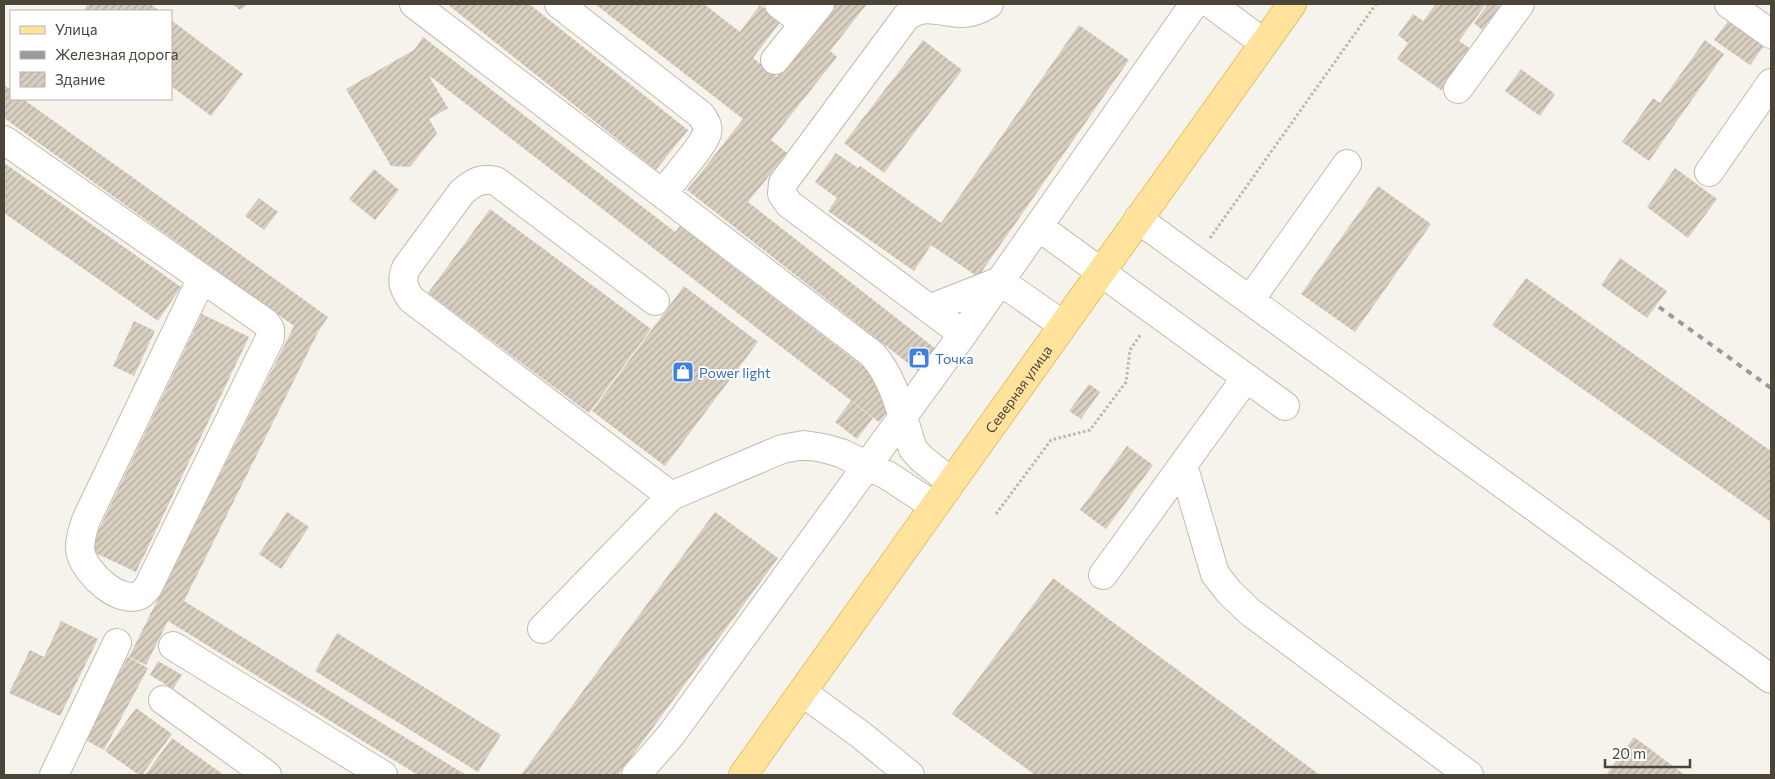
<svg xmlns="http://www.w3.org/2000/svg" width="1775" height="779" font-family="Commissioner,sans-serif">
<defs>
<pattern id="building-hatch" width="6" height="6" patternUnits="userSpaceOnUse" patternTransform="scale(1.25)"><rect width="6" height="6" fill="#d8cfc1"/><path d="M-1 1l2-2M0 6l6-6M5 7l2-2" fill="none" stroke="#b1aa9e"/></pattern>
</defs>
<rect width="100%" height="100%" fill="#f6f3ec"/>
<!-- building -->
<path fill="url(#building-hatch)" d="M88,4H150L160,11H83Z
M232,4H248L240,10Z
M447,4H529L688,130L656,170Z
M595,4H704L740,32L760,5L781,21L753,58L777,77L835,4H867L830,51L837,57L771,140L787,153L748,202L936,349L918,371L687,190L743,119Z
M1436,4H1486L1459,41L1471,49L1441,90L1397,59L1408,43L1398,35L1413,14L1423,21Z
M1488,4H1496L1500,6L1482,30L1474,23Z
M171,20L243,74L211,116L171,86Z
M1728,21L1764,46L1750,65L1714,40Z
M1079,25L1129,60L978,277L931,245L914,271L828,211L837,198L815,182L836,153L858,168L860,166L941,223Z
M423,37L675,232L680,226L874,375L891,407L879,422L431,77L430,78L448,108L429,119L437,133L410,167L391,166L346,89L414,50Z
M923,40L962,70L884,173L844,143Z
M1705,40L1724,54L1649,161L1622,142L1653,98L1660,103Z
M1521,69L1555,94L1540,116L1505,91Z
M4,85L11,90V99H23L328,317L318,332L184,601L466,775H418L168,621L146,665L129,657L294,326L4,118Z
M4,163L181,287L158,321L4,213Z
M1675,168L1717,199L1688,238L1647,207Z
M374,169L399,190L375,220L349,199Z
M1378,186L1431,224L1355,332L1301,294Z
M259,198L278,212L264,230L245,216Z
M490,209L651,329L589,413L428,293Z
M1620,258L1667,291L1647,318L1601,285Z
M1526,278L1771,451V522L1492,325Z
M684,286L758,342L665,466L592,411Z
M202,314L249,337L136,572L89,550Z
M134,321L155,331L134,376L113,366Z
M1089,384L1100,392L1081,419L1069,411Z
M851,401L873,418L857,439L835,422Z
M1127,446L1153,465L1106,529L1080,510Z
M287,512L309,527L281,569L259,554Z
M715,512L778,558L618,775H521Z
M1053,578L1320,775H1035L952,714Z
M61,621L98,639L60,716L9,693L30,650L44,657Z
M337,633L501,735L478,772L315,671Z
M128,657L148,668L104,750L84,739Z
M158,661L182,675L173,689L150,675Z
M136,708L172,734L142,775H139L105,751Z
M1634,737L1685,775H1606Z
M172,738L224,775H145Z"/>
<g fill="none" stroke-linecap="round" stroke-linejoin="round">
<!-- minor casing -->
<g stroke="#c2bbae" stroke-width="30">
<path id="minor" d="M414,4L872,354C895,379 902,417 913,449L921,458L951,482
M559,4L701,115C705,121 709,126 707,133C704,145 672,181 663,193
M779,4L804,23
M1211,4L1264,43
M1729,4L1771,34
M775,60L820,4
M1458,89L1520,4
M4,140L266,323L270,329V338L148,587C145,590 143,594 140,595C119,605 86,573 81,554C78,544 83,530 86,520L202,278
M1709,172L1771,83
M1138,219L1771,679
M1039,227L1285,406
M1250,300L1347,164
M655,301L496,181C480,178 474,182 462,192L406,268C401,281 403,287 411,299L671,496
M929,309L1000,281L1063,325
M963,334L789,204L782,194L783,183L906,17C926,2 941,13 963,13C973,13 981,9 989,4
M1183,465L1215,574L1229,592L1250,612L1469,775
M1103,575L1246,378
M542,629L671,496L782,449L804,445L823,448L841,453L887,475L934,506
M173,646L383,775
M802,692L861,735L910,775
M163,700L267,775
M54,775L117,643
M636,775L671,735L963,334L1194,4"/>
</g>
<!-- major casing -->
<g stroke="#e6c16a" stroke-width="30">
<g id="major">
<path id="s1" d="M743,775L1292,4"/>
</g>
</g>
<!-- path -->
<path stroke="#c4b79f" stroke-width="3" stroke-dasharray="2.5 2.5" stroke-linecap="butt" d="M1210,238L1376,4
M996,514L1051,440L1090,430L1126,382L1130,350L1141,334"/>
<!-- minor -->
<use href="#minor" stroke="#fff" stroke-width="28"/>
<!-- major -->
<use href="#major" stroke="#ffe39c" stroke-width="28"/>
<!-- rail -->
<path stroke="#9a9a9a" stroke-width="4" stroke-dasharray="6 6" stroke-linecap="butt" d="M1659,307L1771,388"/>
</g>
<!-- icons -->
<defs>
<g id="shop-square" transform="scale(1.125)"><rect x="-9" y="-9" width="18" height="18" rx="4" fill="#3f7fe0" stroke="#fff"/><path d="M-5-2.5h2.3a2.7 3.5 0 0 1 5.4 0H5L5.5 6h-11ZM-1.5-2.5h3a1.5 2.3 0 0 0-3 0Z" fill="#fff"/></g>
</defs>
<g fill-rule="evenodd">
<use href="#shop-square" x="919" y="358"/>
<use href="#shop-square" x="683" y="372"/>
</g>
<g text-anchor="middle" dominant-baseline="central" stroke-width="4" stroke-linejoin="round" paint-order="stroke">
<!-- shop labels -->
<g font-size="14" fill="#366cbe" stroke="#fff" text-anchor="start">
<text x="935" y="358">Точка</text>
<text x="699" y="372">Power light</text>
</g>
<!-- street labels -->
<g font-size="14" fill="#4b4439" stroke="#fff">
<text stroke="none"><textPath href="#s1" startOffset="474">Северная улица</textPath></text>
</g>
</g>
<!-- border -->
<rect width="1775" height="779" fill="none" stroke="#4b4439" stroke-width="10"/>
<!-- legend -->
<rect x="10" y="10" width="162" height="90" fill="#ffffff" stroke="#b7b4b0"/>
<rect x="20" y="26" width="25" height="8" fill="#ffe39c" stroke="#b7b4b0"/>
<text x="55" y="35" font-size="15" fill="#4b4439">Улица</text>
<rect x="20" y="51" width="25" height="8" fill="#9a9a9a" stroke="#b7b4b0"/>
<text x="55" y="60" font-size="15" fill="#4b4439">Железная дорога</text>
<rect x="20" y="72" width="25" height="15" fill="url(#building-hatch)" stroke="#b7b4b0"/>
<text x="55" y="85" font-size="15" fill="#4b4439">Здание</text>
<!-- scale -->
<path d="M1605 759v8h85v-8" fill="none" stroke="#4b4439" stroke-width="2.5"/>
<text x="1612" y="759" font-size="15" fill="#4b4439" stroke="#ffffff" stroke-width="4" paint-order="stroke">20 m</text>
</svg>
